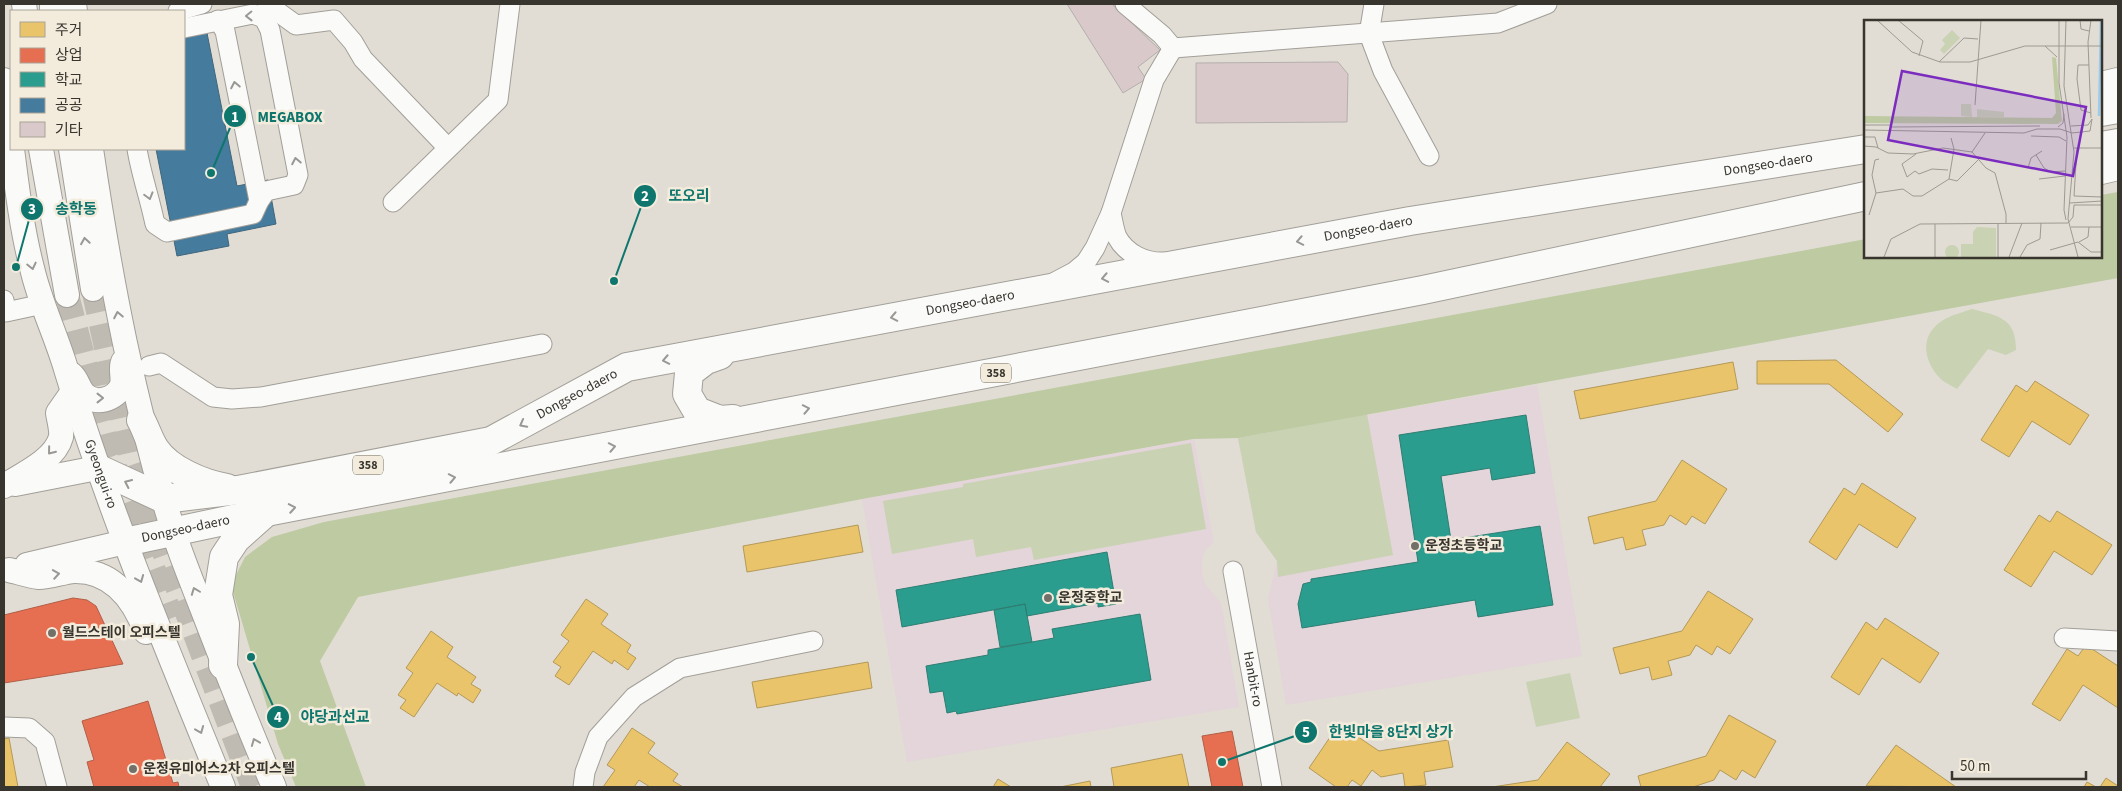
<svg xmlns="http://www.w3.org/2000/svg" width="2122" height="791" font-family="'Source Sans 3','Noto Sans KR',sans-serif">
<rect width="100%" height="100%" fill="#e1ddd4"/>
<!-- education -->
<path fill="#e3d5d9" d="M1537,385L1582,656L1286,705L1268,599L1277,561L1256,532L1238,438Z
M1194,439L1214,542L1205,550L1202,560V573L1205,584L1221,603L1239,707L907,762L862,499Z"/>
<!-- green -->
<path fill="#c9d2b3" d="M1972,309C1999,316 2016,318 2016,350L2006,355L1988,349L1957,389C1951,385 1942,382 1938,376C1921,356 1921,331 1947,318C1955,314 1964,312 1972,309Z
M1367,414L1393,555L1278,577L1277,561L1256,532L1238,438Z
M1191,443L1206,529L1034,560L1031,547L976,557L973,539L892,554L883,501L963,487V484Z
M1570,673L1580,718L1536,727L1526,682Z"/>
<!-- forest -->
<path fill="#becaa1" d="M2118,192V278L1238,438L1193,439L862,499L358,597L320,661L366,787H296L278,744L231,585L245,557L272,537L324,522L1866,239V256H2101V195Z"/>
<!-- homes -->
<path fill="#e9c46a" stroke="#b49958" d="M1836,360L1903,414L1888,432L1829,384H1757V361Z
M1733,362L1738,389L1580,419L1574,391Z
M2035,381L2089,415L2070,445L2032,421L2009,457L1981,440L2016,385L2027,392Z
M1682,460L1727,489L1705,524L1692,516L1686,525L1670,515L1664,525L1642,530L1646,545L1626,550L1623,537L1594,544L1588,517L1656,501Z
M1862,483L1916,518L1897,548L1859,524L1836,560L1809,542L1844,488L1855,495Z
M2057,511L2112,545L2092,575L2054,551L2031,587L2004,570L2039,515L2050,522Z
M858,525L863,552L747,572L743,546Z
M1708,591L1753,619L1730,654L1717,646L1712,655L1696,645L1690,655L1668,661L1672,675L1652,680L1649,667L1620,674L1613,648L1682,631Z
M586,599L608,614L601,624L631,645L627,652L636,658L628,670L614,660L612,664L593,651L569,685L555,676L561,667L553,662L569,641L561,635Z
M96,609L106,666L77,671L71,641L64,642L67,658L10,668L8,653L4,654V625Z
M1885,618L1939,653L1920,683L1882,658L1859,695L1831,677L1866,622L1877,630Z
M431,631L453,647L447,657L476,677L471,684L481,690L473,703L458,693L457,696L437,683L414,717L400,708L406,700L398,695L413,673L406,668Z
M2086,645L2118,666V708L2083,685L2060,721L2032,704L2067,649L2078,656Z
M868,662L872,688L757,708L752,682Z
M1729,715L1776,741L1755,778L1742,770L1736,780L1720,770L1714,780L1693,787H1641L1638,776L1706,756Z
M1339,724L1379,751L1448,740L1453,767L1424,772L1426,785L1405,787L1403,773L1381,777L1372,770L1361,786L1352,780L1347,787H1336L1309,768Z
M632,728L655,743L648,753L678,774L673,781L683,787H650L639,780L634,787H603L615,770L607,765Z
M154,733L171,787H106L95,750L114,744L116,749L135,743L133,739Z
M9,738L18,787H4V739Z
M1567,742L1610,774L1600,787H1492L1538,780Z
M1896,745L1956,787L1866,786Z
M1182,754L1189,787H1114L1111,768Z
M2106,778L2118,786V787H2100Z
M998,779L1011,787H993Z
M1090,781L1091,787H1060Z
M2087,782L2096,787H2084Z"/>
<!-- shops -->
<path fill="#e76f51" stroke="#b25e47" d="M73,598L87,600L96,606L123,664L4,683V615Z
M148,701L173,783L178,782L179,787H94L87,762L94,760L82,721Z
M1232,731L1243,787H1212L1202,736Z"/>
<!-- schools -->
<path fill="#2a9d8f" stroke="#2e7e72" d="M1526,415L1535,473L1492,480L1490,468L1441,476L1451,540L1540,526L1553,605L1478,617L1475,600L1302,628L1298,604L1303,584L1311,582V579L1418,562L1399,435Z
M1107,552L1116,604L1098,607V603L1027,616L1025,604L902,627L896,590Z
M1025,604L1032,642L1000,647L994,610Z
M1140,614L1151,680L957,714L956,711L947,713L943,691L930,693L926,666L988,655V650L1054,638L1052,629Z"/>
<!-- public -->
<path fill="#457b9d" stroke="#41667c" d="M207,33L237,186L268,180L276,224L227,234L229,246L177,256L156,149H184V38Z"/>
<!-- building -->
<path fill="#dac9ca" stroke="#b4afac" d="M1067,4H1112L1160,50L1138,67L1146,79L1123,93Z
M1338,62L1348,74L1347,122L1196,123V63Z"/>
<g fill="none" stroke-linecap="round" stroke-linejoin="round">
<!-- major-tunnel -->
<path stroke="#bfbbb3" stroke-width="24" stroke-dasharray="24 12" stroke-linecap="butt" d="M93,289L130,455L162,547L253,787
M67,295L107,447L172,618"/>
<!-- minor casing -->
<g stroke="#a29f98" stroke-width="21">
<g id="minor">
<path d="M267,4L296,25L334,20L353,42L363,59L448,148"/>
<path d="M1125,4L1162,35L1173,48"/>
<path d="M1374,4L1369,34L1383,71L1429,156"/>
<path d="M178,11L202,4"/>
<path d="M218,20L225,31L259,201"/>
<path d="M1173,48L1498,23L1547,4"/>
<path d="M137,149C141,174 150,199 155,224L167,232L253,214L259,201L266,191L294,185L298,175L270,30L264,18L253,14L184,28"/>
<path d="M393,202L498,100L510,4"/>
<path d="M1111,213C1113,221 1114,230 1117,237C1126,254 1146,263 1164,262"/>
<path d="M1055,282L1074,272L1086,262L1095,248L1111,213L1154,80L1173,48"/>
<path d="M4,300L6,312L43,304"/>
<path d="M149,366L161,363L213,397L232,399L261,397L542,344"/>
<path id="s1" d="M1233,571L1272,787"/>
<path d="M2064,638L2118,641"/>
<path d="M4,727L29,728L45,742L57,787"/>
<path d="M583,787L585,772L598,737L634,697L680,668L813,641"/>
</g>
</g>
<!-- major casing -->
<g stroke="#a29f98" stroke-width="26">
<g id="major">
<path d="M24,4L25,11"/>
<path d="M52,4V11"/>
<path d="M74,4L75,11"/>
<path d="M4,80L11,143"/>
<path id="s2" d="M12,149C17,188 22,230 32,268C40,303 56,335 66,369C109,512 167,649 223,787"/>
<path d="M41,149L67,295"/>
<path d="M71,149L93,289"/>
<path d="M91,149C110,278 134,405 173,530C181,556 192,582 202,608C225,668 249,728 274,787"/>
<path d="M71,374C77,379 78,387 83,393C94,406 116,400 122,385C124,377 120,369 123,362"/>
<path d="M15,484L97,468"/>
<path d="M4,486C23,474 55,460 61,437C62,430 59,420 58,413L72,393"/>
<path d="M27,565L125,542"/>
<path d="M9,570C18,572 29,576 39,577C51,577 62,572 74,571C113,570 134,600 146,632"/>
</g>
</g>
<!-- highway casing -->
<g stroke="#a29f98" stroke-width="30">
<g id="highway">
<path d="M2101,86L2118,82"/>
<path d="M2101,112L2118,109"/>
<path d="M2101,146L2118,143"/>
<path d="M2101,170L2118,166"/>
<path d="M720,355L706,360L689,373L687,394L697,411L720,420L733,419"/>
<path d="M141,420C146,429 149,440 155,449C169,470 203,484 227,488"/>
<path id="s3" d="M97,468L164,499L238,490L491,441L627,367L1410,221L1866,149"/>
<path id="s4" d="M125,542L266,512L1423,290L1866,196"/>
<path d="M223,665L225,624L218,595L224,557L236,539L264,514"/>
</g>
</g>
<!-- minor -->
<use href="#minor" stroke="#fafaf9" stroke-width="19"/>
<!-- major -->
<use href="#major" stroke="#fafaf9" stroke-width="24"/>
<!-- highway -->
<use href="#highway" stroke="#fafaf9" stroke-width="28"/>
</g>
<!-- one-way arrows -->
<defs><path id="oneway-chevron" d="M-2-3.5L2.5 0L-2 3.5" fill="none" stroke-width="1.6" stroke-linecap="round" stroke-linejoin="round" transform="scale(1.25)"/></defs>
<g stroke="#999894">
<use href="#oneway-chevron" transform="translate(249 16) rotate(179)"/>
<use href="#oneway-chevron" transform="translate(235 85) rotate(-101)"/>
<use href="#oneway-chevron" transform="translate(296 161) rotate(-101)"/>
<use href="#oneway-chevron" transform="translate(149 196) rotate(74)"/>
<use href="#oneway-chevron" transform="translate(85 241) rotate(-99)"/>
<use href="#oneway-chevron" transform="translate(1300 241) rotate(169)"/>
<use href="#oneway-chevron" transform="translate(32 266) rotate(77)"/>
<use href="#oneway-chevron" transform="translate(1105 278) rotate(169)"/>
<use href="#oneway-chevron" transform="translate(118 315) rotate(-101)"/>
<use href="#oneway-chevron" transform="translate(894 317) rotate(169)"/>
<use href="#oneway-chevron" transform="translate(666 360) rotate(169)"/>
<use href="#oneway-chevron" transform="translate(100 398)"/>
<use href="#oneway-chevron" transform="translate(806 409) rotate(-11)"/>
<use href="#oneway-chevron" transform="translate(523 424) rotate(152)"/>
<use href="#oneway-chevron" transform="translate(612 447) rotate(-11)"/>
<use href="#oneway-chevron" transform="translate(51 451) rotate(129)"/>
<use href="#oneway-chevron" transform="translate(452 478) rotate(-11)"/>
<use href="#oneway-chevron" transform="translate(128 483) rotate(-155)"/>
<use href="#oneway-chevron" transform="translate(292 508) rotate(-10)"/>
<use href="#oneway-chevron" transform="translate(56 574) rotate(-9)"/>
<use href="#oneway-chevron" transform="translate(140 579) rotate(68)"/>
<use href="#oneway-chevron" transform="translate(195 591) rotate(-111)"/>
<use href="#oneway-chevron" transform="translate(200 730) rotate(68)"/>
<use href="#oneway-chevron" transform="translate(255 742) rotate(-112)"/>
</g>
<!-- markers -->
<g fill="#737069" stroke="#f3ecdc" stroke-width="2">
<circle cx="1415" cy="546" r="5"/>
<circle cx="1048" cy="598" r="5"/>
<circle cx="52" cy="633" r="5"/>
<circle cx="133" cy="769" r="5"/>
</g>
<g text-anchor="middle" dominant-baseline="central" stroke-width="5" stroke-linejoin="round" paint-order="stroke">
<!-- shield labels -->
<g fill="#f3ecdc" stroke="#706c63" stroke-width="1">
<rect x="981" y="363.5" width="30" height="19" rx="4"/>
<rect x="353" y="455.5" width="30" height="19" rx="4"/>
</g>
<g font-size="12" font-weight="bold" fill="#38352f">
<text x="996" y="373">358</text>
<text x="368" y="465">358</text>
</g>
<!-- street labels -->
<g font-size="14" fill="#38352f" stroke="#f3ecdc">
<text stroke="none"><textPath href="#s3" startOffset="1720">Dongseo-daero</textPath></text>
<text stroke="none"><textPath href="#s3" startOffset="1315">Dongseo-daero</textPath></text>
<text stroke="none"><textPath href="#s3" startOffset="910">Dongseo-daero</textPath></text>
<text stroke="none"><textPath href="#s3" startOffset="504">Dongseo-daero</textPath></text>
<text stroke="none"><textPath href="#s2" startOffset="338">Gyeongui-ro</textPath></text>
<text stroke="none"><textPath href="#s4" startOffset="62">Dongseo-daero</textPath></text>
<text stroke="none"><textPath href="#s1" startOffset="110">Hanbit-ro</textPath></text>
</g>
<!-- poi labels -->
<g font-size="14" font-weight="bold" fill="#38352f" stroke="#f3ecdc" text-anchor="start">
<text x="1425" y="546">운정초등학교</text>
<text x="1058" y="598">운정중학교</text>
<text x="62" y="633">월드스테이 오피스텔</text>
<text x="143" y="769">운정유미어스2차 오피스텔</text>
</g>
</g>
<!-- overview -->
<g transform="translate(1864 20)">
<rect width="238" height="238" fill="#e1ddd4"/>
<path d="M88,10L96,18L80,34L76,30L81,24L78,20ZM97,84H107L108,97L97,96ZM113,89L140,92V97H113ZM113,207L132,208V237H97V224H109V212ZM81 232a7 7 0 1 1 14 0a7 7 0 1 1-14 0Z" fill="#c9d2b3"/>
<path d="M188,37L192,38L198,101L194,104L0,103V96L188,98L192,93Z" fill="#becaa1"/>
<path fill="none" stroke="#9cccea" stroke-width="2.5" d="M235,96L237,0"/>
<path fill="none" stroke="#9d9a92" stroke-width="1" d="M13,0L48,32L76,42H106L161,26H238M34,0L59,21L55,36M195,0V63L203,117L200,190L202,200M202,0L200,66L210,132L204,199M216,0L217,9L225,11M181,26L193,37M75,42L100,18L114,19M225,45H214L213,59L217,90L227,93M111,85L117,0M227,98L224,22L227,0M0,105H28M207,106L224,105L228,99L226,111L208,113M26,107L176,106M194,107L199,103L200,94M0,110L160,113L173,109H196L208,113M167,116L195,117L202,121M0,117H11L14,128M87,118L90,129L85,159L93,161L114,140M0,126L12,127L24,133L49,134L79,128L108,132L122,148L131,153L142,194V203M210,128H213L210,176L238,177M213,128H238M108,132L121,113M52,134L38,144L43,157L51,151L55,154L68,149L84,150M172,135L180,148L187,152L201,151M164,148L167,138L178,131M175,159L201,156M12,173L8,155L11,140L15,139M206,183L238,181M5,195L12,173L39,169L49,176H58L85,159M204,199L214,237M71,204V237M134,204V237M207,207H238M215,222L224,217L225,207M186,230L214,222L227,232H238M20,237L27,219L56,204L204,203L209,197L210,185H238M145,237L158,203M156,237L163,225L176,219L177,203"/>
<path fill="#7b2cbf" fill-opacity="0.15" stroke="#7b2cbf" stroke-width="2.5" d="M38,51L222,87L209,156L24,120Z"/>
<rect width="238" height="238" fill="none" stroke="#38352f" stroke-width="2.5"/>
</g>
<!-- callouts -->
<path fill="none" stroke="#0f766e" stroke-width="2" d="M211 173L235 116M614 281L645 196M16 267L32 209M251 657L278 717M1222 762L1306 732"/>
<g fill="#0f766e" stroke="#f3ecdc" stroke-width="2">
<circle cx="211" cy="173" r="5"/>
<circle cx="614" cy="281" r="5"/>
<circle cx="16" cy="267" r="5"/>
<circle cx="251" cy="657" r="5"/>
<circle cx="1222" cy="762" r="5"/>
<circle cx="235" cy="116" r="12"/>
<circle cx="645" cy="196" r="12"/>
<circle cx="32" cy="209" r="12"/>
<circle cx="278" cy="717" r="12"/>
<circle cx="1306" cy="732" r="12"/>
</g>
<g font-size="15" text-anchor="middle" font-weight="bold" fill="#fff">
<text x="235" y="122">1</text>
<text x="645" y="201">2</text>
<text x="32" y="214">3</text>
<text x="278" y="722">4</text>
<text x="1306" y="737">5</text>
</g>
<g font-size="15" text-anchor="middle" font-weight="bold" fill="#0f766e" stroke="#f3ecdc" stroke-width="5" stroke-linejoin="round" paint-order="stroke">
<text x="290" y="122">MEGABOX</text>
<text x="689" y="201">또오리</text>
<text x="76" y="214">송학동</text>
<text x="335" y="722">야당과선교</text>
<text x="1391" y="737">한빛마을 8단지 상가</text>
</g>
<!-- border -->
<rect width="2122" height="791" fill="none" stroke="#38352f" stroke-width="10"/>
<!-- legend -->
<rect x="10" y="10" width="175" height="140" fill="#f3ecdc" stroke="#a8a397"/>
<rect x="20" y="22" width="25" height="15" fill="#e9c46a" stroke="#a8a397"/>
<text x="55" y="35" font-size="15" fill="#38352f">주거</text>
<rect x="20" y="48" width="25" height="15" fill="#e76f51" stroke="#a8a397"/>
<text x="55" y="60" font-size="15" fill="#38352f">상업</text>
<rect x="20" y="72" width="25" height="15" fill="#2a9d8f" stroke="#a8a397"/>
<text x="55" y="85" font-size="15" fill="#38352f">학교</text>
<rect x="20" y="98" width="25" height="15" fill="#457b9d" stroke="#a8a397"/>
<text x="55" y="110" font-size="15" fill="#38352f">공공</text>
<rect x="20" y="122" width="25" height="15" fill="#dac9ca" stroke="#a8a397"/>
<text x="55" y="135" font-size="15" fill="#38352f">기타</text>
<!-- scale -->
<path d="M1952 771v8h134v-8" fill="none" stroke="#38352f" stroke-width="2.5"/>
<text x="1960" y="771" font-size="15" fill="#38352f" stroke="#f3ecdc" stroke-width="4" paint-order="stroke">50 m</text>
</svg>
